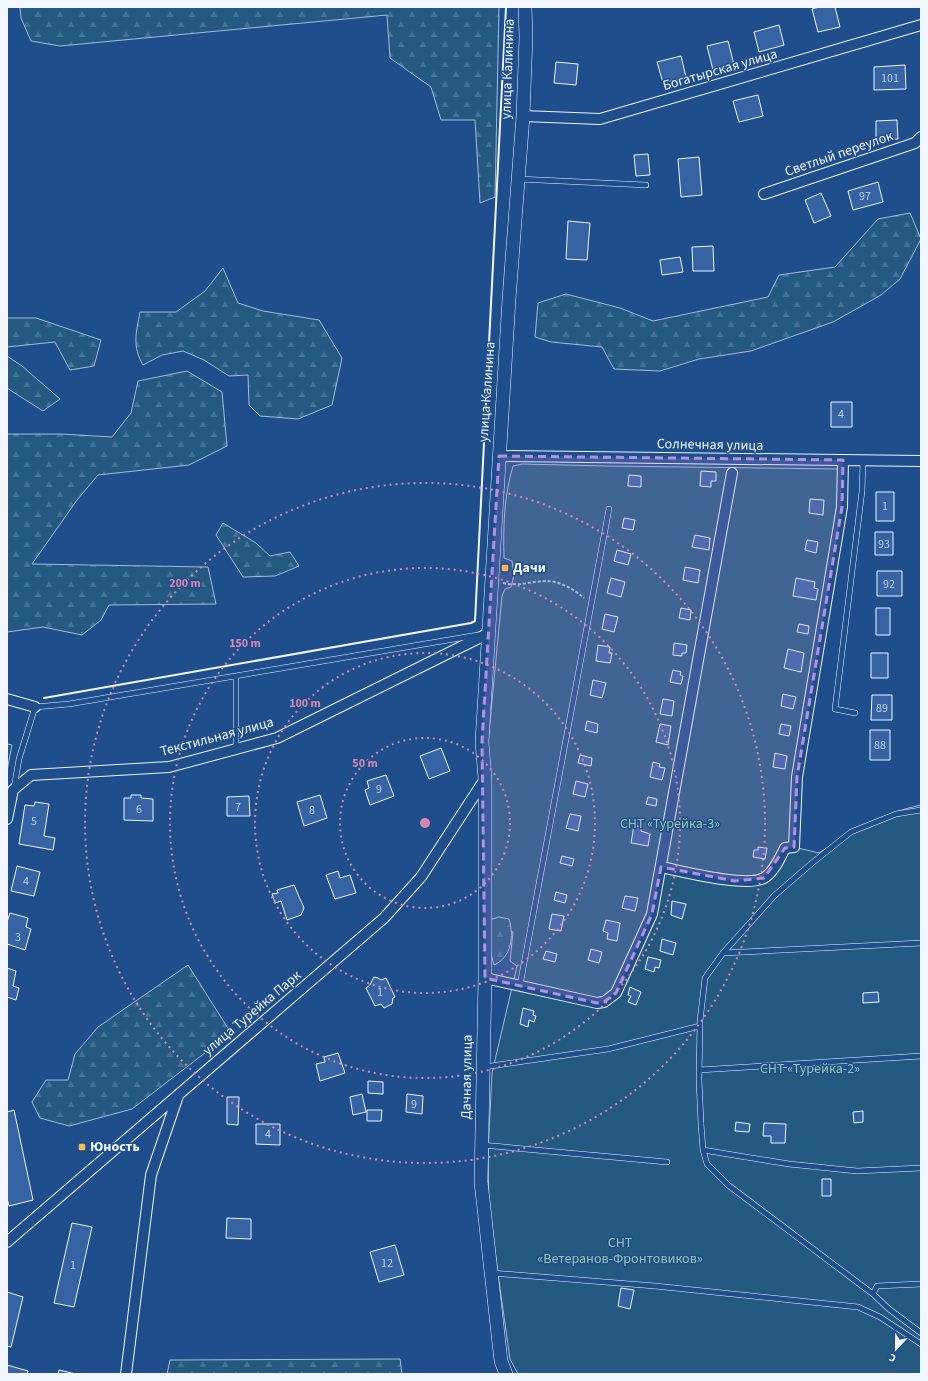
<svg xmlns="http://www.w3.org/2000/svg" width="928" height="1381" font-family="'Source Sans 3',sans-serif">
<defs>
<pattern id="forest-firs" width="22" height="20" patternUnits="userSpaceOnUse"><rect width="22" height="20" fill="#245a82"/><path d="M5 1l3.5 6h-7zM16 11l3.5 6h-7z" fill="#447295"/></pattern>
</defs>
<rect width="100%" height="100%" fill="#1f4e8c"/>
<!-- green -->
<path fill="#245a82" stroke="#a8bbd7" d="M522,464L607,466L842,469L813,674L794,847L819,853C851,832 883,813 921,805V1374H518L510,1359L489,1210L488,1153L492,1073L517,966L510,961L513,932L483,922L485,775L502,596L505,589L511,587L514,575L512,561L504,558C503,527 504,496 513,466Z"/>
<!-- forest -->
<path fill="url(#forest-firs)" stroke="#a8bbd7" d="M20,7H499L495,197L480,203L475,120H441L431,87L390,58L387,15L60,46L31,41L21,18Z
M910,213L921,239L900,279L881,295L833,322L751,351L699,359L660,371L614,369L602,347L551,342L535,337L538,303L566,294L620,308L653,321L768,297L779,275L835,267L878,219Z
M223,268L238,303L263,311L319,320L342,358L332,405L298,419L260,416L249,405L248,375L229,376L204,360L183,351L162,355L143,365C132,346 136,333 140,312H176L205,291Z
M7,318H36L101,340L94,366L70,370L55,342L7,347Z
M7,356L22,366L60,399L43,411L7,388Z
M187,371L222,392L227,446L189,465L98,475L77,500L32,564L208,567L216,604L109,605L101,620L82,635L43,627L7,632V434H61L112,437L131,413L138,381Z
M223,523L256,543L270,556L290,552L299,566L275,576L243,577L216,535Z
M7,744L12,745L7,771Z
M499,917L509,919C514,936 512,957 494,965L483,922Z
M188,965L231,1033L132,1109L69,1126L40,1118L32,1102L46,1080H68L75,1054L98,1027Z
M400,1359L402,1374H167L170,1360Z"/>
<!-- building -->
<path fill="#3563a3" stroke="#f2f6ff" d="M819,7H835L840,27L818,32L812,9Z
M779,25L784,45L759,52L754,32Z
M728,41L734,65L713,70L707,46Z
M681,56L686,77L663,83L657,62Z
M556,62L578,64L576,85L554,83Z
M905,65L906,89L874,90V67Z
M758,95L763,116L739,122L733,101Z
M897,120L898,139L876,140V121Z
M648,154L650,175L636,176L634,155Z
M699,157L702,195L681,197L678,159Z
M878,182L883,202L853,210L848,191Z
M821,193L831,216L814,223L805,200Z
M568,221L590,223L587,260L566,259Z
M713,246L714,271H693L692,247Z
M680,257L683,272L662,275L660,260Z
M831,402H852V427H831Z
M701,471L716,472V481H711V487L700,486Z
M629,475L641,476V487L628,486Z
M876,492H894V521H876Z
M810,499L824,500L823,515L809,513Z
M624,518L635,520L633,530L622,528Z
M875,532H893V555H875Z
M695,535L710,538L709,550L692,547Z
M807,540L818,542L816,553L805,550Z
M617,550L631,554L628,565L614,561Z
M685,567L700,570L698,583L683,580Z
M877,571H902V596H877Z
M611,578L625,582L621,597L607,593Z
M796,578L815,582L814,588L818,589L816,600L793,596Z
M681,608L691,610L690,620L679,618Z
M876,608H890V635H876Z
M605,614L618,617L614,632L602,629Z
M799,624L809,626L808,634L797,632Z
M674,643L687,645L686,653H682V656L673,655Z
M598,645L610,647L609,653H612L610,663L596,661Z
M788,649L804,653L801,672L784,668Z
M871,653H888V678H871Z
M673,670L681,672L680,675L683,676L681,684L670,682Z
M593,680L606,683L602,698L590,695Z
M783,694L796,697L793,709L781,706Z
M872,695H892V720H871Z
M663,699L674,701L672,716L660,714Z
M587,721L598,724L597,733L585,730Z
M660,724L671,726L668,745L656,742Z
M781,724L791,726L789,736L779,734Z
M870,730H890V760H870Z
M441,748L450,771L429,779L420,756Z
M775,753L787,756L785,769L773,767Z
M580,755L592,758L591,766L578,763Z
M653,762L660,764L659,767L665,768L662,780L650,777Z
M386,775L394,796L370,805L365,790L369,788L367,781Z
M576,781L588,784L585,797L573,794Z
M131,795H141V798L153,799V821L124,820V798H131Z
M320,795L327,818L304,826L297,802Z
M249,796L250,816H227V797Z
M648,797L657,799L656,806L646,804Z
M35,802L49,804L44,836L55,838L53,850L19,844L25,805L34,806Z
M570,814L581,816L578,831L566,828Z
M634,825L641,827V831L650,834L648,846L631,843Z
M758,847L767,848L765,859L753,857L754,850H758Z
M562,856L574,859L572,866L560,863Z
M17,866L40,872L34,896L11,891Z
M338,871L340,878L350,875L356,893L335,899L326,875Z
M294,885L304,908L301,915L287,920L281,901L275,903L272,894L278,893L277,890Z
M556,892L567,895L565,903L554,900Z
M625,896L638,898L635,911L622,908Z
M672,901L686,904L682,919L671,915Z
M10,913L28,918L26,927L31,929L25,950L7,944V922Z
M552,914L564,916L561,931L549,929Z
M606,920L620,923L617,941L607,939L608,933L603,931Z
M662,939L676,943L673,955L660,951Z
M591,949L602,952L599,963L588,960Z
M546,951L557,954L555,962L543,959Z
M648,957L661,960L659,968L655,967L654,972L645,969Z
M7,968L16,971L13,986L19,988L16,1000L7,997Z
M374,977L378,978L381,980L386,978L395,997L393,998L392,1004L384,1008L381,1004L375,1006L366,988L370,985Z
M630,987L641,992L636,1005L628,1002L631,996L628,995Z
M878,992L879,1002L863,1003V993Z
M523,1008L534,1011L533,1015L536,1016L534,1022L529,1020L528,1027L520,1024Z
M338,1053L345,1073L320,1081L316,1064L325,1062L324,1057Z
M368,1081L383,1082V1094L368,1093Z
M362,1094L366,1112L353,1115L350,1097Z
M407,1094L423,1096L422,1114L406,1112Z
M227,1097H239L238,1125L227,1124Z
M14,1110L33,1200L9,1206L7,1198V1112Z
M367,1110H382L381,1121H367Z
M863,1111V1122L854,1123L853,1112Z
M736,1122L750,1124L749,1132L735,1131Z
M764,1123L786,1124L785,1143H771V1136H763Z
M256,1124H280V1145L256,1144Z
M822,1179H831V1196H822Z
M227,1218L251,1219V1239L226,1238Z
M72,1223L92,1227L74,1307L54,1303Z
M395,1245L404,1275L379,1282L370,1252Z
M621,1288L634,1290L630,1309L618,1306Z
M7,1292L23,1297L11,1347L7,1346Z
M7,1365L28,1371L27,1374H7Z
M59,1370L76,1374H58Z"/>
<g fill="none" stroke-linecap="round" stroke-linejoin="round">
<!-- service casing -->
<g stroke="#f2f6ff" stroke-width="6">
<path id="service" d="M518,179L646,185
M855,713L835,709L862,491L863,461
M236,749V676
M14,788L19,759L35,707L69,704L478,635
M921,810L896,814L851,832L812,863L774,896L723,953L705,978L700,1021L699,1080L701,1124L703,1150L707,1164L728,1185L873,1294L889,1309L921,1333
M723,953L921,943
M520,985L609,509
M484,1067L608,1049L700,1026
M699,1070L921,1056
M482,1145L667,1162
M703,1150L789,1164L857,1171L921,1168
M492,1273L655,1286L858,1307L880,1317L921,1344
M873,1294L877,1286L921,1284"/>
</g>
<!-- minor casing -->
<g stroke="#f2f6ff" stroke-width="12">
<path id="minor" d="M523,116L600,119L921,25
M764,194L915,143L921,137
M499,456L921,461
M7,699L35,707
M7,819L13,790L31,775L169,767L277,738L489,633
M661,867C682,871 746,888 764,878C774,872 780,858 785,848L794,847L797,777L842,507L843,460
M485,978L597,1003L604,1002L616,993L652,914L732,473
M7,1242L384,918L421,877L485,779
M126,1374L151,1175L178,1096"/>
</g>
<!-- tertiary casing -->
<g stroke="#f2f6ff" stroke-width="14">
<path id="tertiary" d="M506,1374L501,1361L481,1182L485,978V779L482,742L509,299L523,116L526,37L525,7"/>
</g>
<!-- path -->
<path stroke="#b3c4dc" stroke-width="2" stroke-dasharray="3 2" stroke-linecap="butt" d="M503,583C518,587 532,581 547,581C560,581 575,590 584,598"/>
<!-- service -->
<use href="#service" stroke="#1f4e8c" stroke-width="5"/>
<!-- minor -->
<use href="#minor" stroke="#1f4e8c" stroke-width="10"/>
<!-- tertiary -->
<use href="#tertiary" stroke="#1f4e8c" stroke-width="13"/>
<!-- wall -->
<path stroke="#f2f6ff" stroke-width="2" d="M44,698L471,623L475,621L506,7"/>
</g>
<!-- marked area -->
<path fill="#b691df" fill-opacity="0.2" stroke="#b691df" stroke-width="3" stroke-dasharray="8 5" stroke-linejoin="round" d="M499,456L843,460L842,507L797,777L794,847L785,848L764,878L735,881L661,867L652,914L616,993L604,1002L597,1003L485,978L482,742Z"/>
<!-- distance rings -->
<g fill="none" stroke="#da87ad" stroke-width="2" stroke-dasharray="2 4">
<circle cx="425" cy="823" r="85"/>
<circle cx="425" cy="823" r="170"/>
<circle cx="425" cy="823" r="255"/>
<circle cx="425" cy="823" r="340"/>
</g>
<!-- markers -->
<g fill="#ffb74d" stroke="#1f4e8c" stroke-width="1.5">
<rect x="501" y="564" width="8" height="8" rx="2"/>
<rect x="78" y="1143" width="8" height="8" rx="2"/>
</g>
<g text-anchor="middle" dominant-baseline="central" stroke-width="3" stroke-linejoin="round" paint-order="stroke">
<!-- number labels -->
<g font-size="12" fill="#c3d1e8">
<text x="890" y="78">101</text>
<text x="865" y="196">97</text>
<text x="841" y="414">4</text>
<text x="885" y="506">1</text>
<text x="884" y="544">93</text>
<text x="889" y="584">92</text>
<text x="882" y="708">89</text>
<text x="880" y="745">88</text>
<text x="379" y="789">9</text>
<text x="238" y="807">7</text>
<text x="139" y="809">6</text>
<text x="312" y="810">8</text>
<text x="34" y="821">5</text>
<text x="26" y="881">4</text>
<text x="18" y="937">3</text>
<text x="380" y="992">1</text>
<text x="414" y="1104">9</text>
<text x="268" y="1134">4</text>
<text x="387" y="1263">12</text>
<text x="73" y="1265">1</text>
</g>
<!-- street labels -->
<g font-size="14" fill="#f2f6ff" stroke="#1f4e8c">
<text transform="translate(508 69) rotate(-88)">улица Калинина</text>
<text transform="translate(720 70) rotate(-16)">Богатырская улица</text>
<text transform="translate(839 154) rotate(-19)">Светлый переулок</text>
<text transform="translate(487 392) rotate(-86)">улица Калинина</text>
<text transform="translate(710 445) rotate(1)">Солнечная улица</text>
<text transform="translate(217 737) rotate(-15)">Текстильная улица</text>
<text transform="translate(252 1013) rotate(-40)">улица Турейка Парк</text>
<text transform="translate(467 1077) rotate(-89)">Дачная улица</text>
</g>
<!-- poi labels -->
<g font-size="14" font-weight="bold" fill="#f2f6ff" stroke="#1f4e8c" text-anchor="start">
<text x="513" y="568">Дачи</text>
<text x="90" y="1147">Юность</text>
</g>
<!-- park labels -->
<g font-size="14" fill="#97c8a6" stroke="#1f4e8c">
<text x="670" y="824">СНТ «Турейка-3»</text>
<text x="810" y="1069">СНТ «Турейка-2»</text>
<text x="620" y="1243">СНТ<tspan x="620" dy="16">«Ветеранов-Фронтовиков»</tspan></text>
</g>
</g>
<circle cx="425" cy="823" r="6" fill="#da87ad" stroke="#1f4e8c" stroke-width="2"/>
<g font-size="12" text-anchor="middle" font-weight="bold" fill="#da87ad" stroke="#1f4e8c" stroke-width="3" stroke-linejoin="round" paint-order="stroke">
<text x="185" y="587">200 m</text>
<text x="245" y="647">150 m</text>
<text x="305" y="707">100 m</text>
<text x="365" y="767">50 m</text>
</g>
<!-- border -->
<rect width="928" height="1381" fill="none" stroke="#f2f6ff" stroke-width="16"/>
<!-- north arrow -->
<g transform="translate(896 1349) rotate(202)" stroke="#1f4e8c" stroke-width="3" paint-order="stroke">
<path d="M0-3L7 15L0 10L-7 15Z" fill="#f2f6ff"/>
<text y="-6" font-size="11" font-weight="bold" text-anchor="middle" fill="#f2f6ff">С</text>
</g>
</svg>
